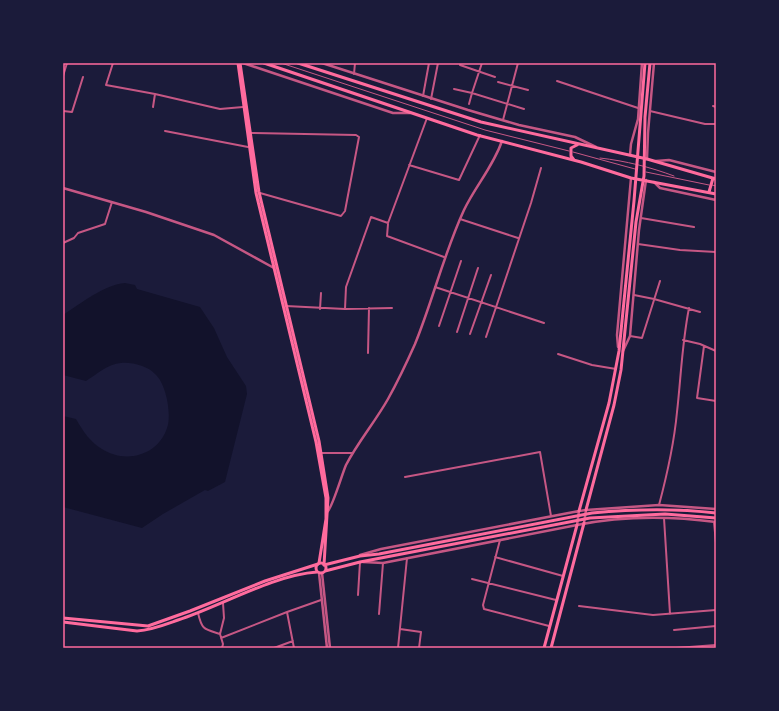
<svg xmlns="http://www.w3.org/2000/svg" width="779" height="711" font-family="Ubuntu,sans-serif">
<rect width="100%" height="100%" fill="#1b1b3a"/>
<!-- water -->
<path fill="#12122b" d="M125,283L135,285L137,289L200,307L214,328L227,357L246,386L247,394L225,482L208,491L205,490L163,514L142,528L63,507V416L76,419C83,431 90,442 102,449C125,464 158,456 167,428C172,415 166,383 155,374C147,366 133,362 121,363C108,364 97,374 86,381L63,375V315C80,304 105,284 125,283Z"/>
<g fill="none" stroke-linecap="round" stroke-linejoin="round">
<!-- service -->
<path stroke="#c65784" stroke-width="1" d="M281,63L485,130L569,151
M573,152L635,169
M600,158C626,161 650,167 674,176
M646,172L709,185
M712,185L716,186"/>
<!-- minor -->
<path stroke="#c65784" stroke-width="2" d="M113,63L106,85L155,94
M460,65L495,77
M354,74L355,63
M63,76L67,63
M557,81L638,108
M498,82L528,90
M454,89L472,93L482,63
M423,96L429,63
M431,99L438,63
M469,104L472,93L524,109
M713,106L716,107
M153,107L155,94L220,109L243,107
M63,111L72,112L83,77
M650,111L705,124H716
M503,120L518,63
M165,131L248,147
M250,133L356,135L359,137L345,211L341,216L260,193
M409,165L459,180L480,135
M641,218L694,227
M460,219L518,238
M388,224L387,236L444,257
M63,243L74,238L78,233L105,224L112,202
M638,244L680,250L716,252
M435,287L544,323
M634,295L654,299L700,312
M286,306L345,309L346,287L371,217L388,223L427,118
M320,309L321,293
M345,309L392,308
M439,326L461,261
M457,332L478,268
M470,334L491,275
M630,336L642,338L660,281
M486,337L531,203L541,168
M683,340L700,344L716,351
M704,346L697,398L716,401
M368,353L369,308
M558,354L592,365L616,369
M321,453H353
M405,477L540,452L551,516
M659,505C667,475 674,444 677,412C681,377 682,343 689,308
M664,518L670,614
M714,522L716,543
M500,540L483,605L484,609L549,626
M495,557L563,576
M472,579L556,600
M358,595L360,562
M579,606L653,615L716,610
M287,612L321,600
M198,613C202,630 204,629 220,634
M379,614L383,563
M400,629L421,632L419,648
M674,630L716,626
M221,638L287,612L294,648
M222,648L223,644L220,634L224,618L223,603
M274,648L293,641
M398,648L407,558
M676,648L716,645"/>
<!-- tertiary -->
<path stroke="#c65784" stroke-width="2.5" d="M243,63L393,113H410
M322,63L468,110L519,125L575,137L596,147
M630,155L631,144L638,119L642,63
M647,159L648,133L654,63
M656,161L669,160L716,172
M654,182L660,188L716,200
M63,188L146,212L214,235L274,268
M618,347L617,335L631,178
M623,351L630,336L639,230L646,180
M586,510L659,505L716,509
M327,512C332,509 342,474 346,465C358,442 375,422 388,399C398,381 407,362 415,344C433,300 444,253 464,210C476,185 493,167 502,141
M584,523L586,510L579,511L577,525C622,516 670,516 716,522
M360,555L381,549L579,511
M363,562L383,563L577,525
M319,573L327,648
M322,573L330,648"/>
<!-- secondary -->
<path stroke="#ff6b9d" stroke-width="3" d="M238,63L256,193L316,442L326,498V519L319,563
M240,63L259,192L319,441L328,498L324,565
M63,618L148,626L190,611L265,581L318,564
M63,622L137,631C152,630 164,625 178,620C221,606 273,575 317,572"/>
<!-- primary -->
<path stroke="#ff6b9d" stroke-width="3" d="M264,63L477,135L581,162L631,178L716,194
M298,63L481,122L647,159L716,179
M574,160L571,156V148L577,145
M709,192L713,178
M586,510L614,405L621,370L636,222L644,176L645,117L650,63
M579,511L609,403L619,351L634,201L645,63
M316 568a5 5 0 1 1 10 0a5 5 0 1 1-10 0Z
M324,565L360,556L379,554L592,513C633,509 674,508 716,513
M325,571L360,562L590,518L665,514L716,518
M544,648L577,525
M551,648L584,523"/>
</g>
<!-- border -->
<rect width="779" height="711" fill="none" stroke="#1b1b3a" stroke-width="128"/>
<rect x="64" y="64" width="651" height="583" fill="none" stroke="#ff6b9d" stroke-width="1.5"/>
</svg>
